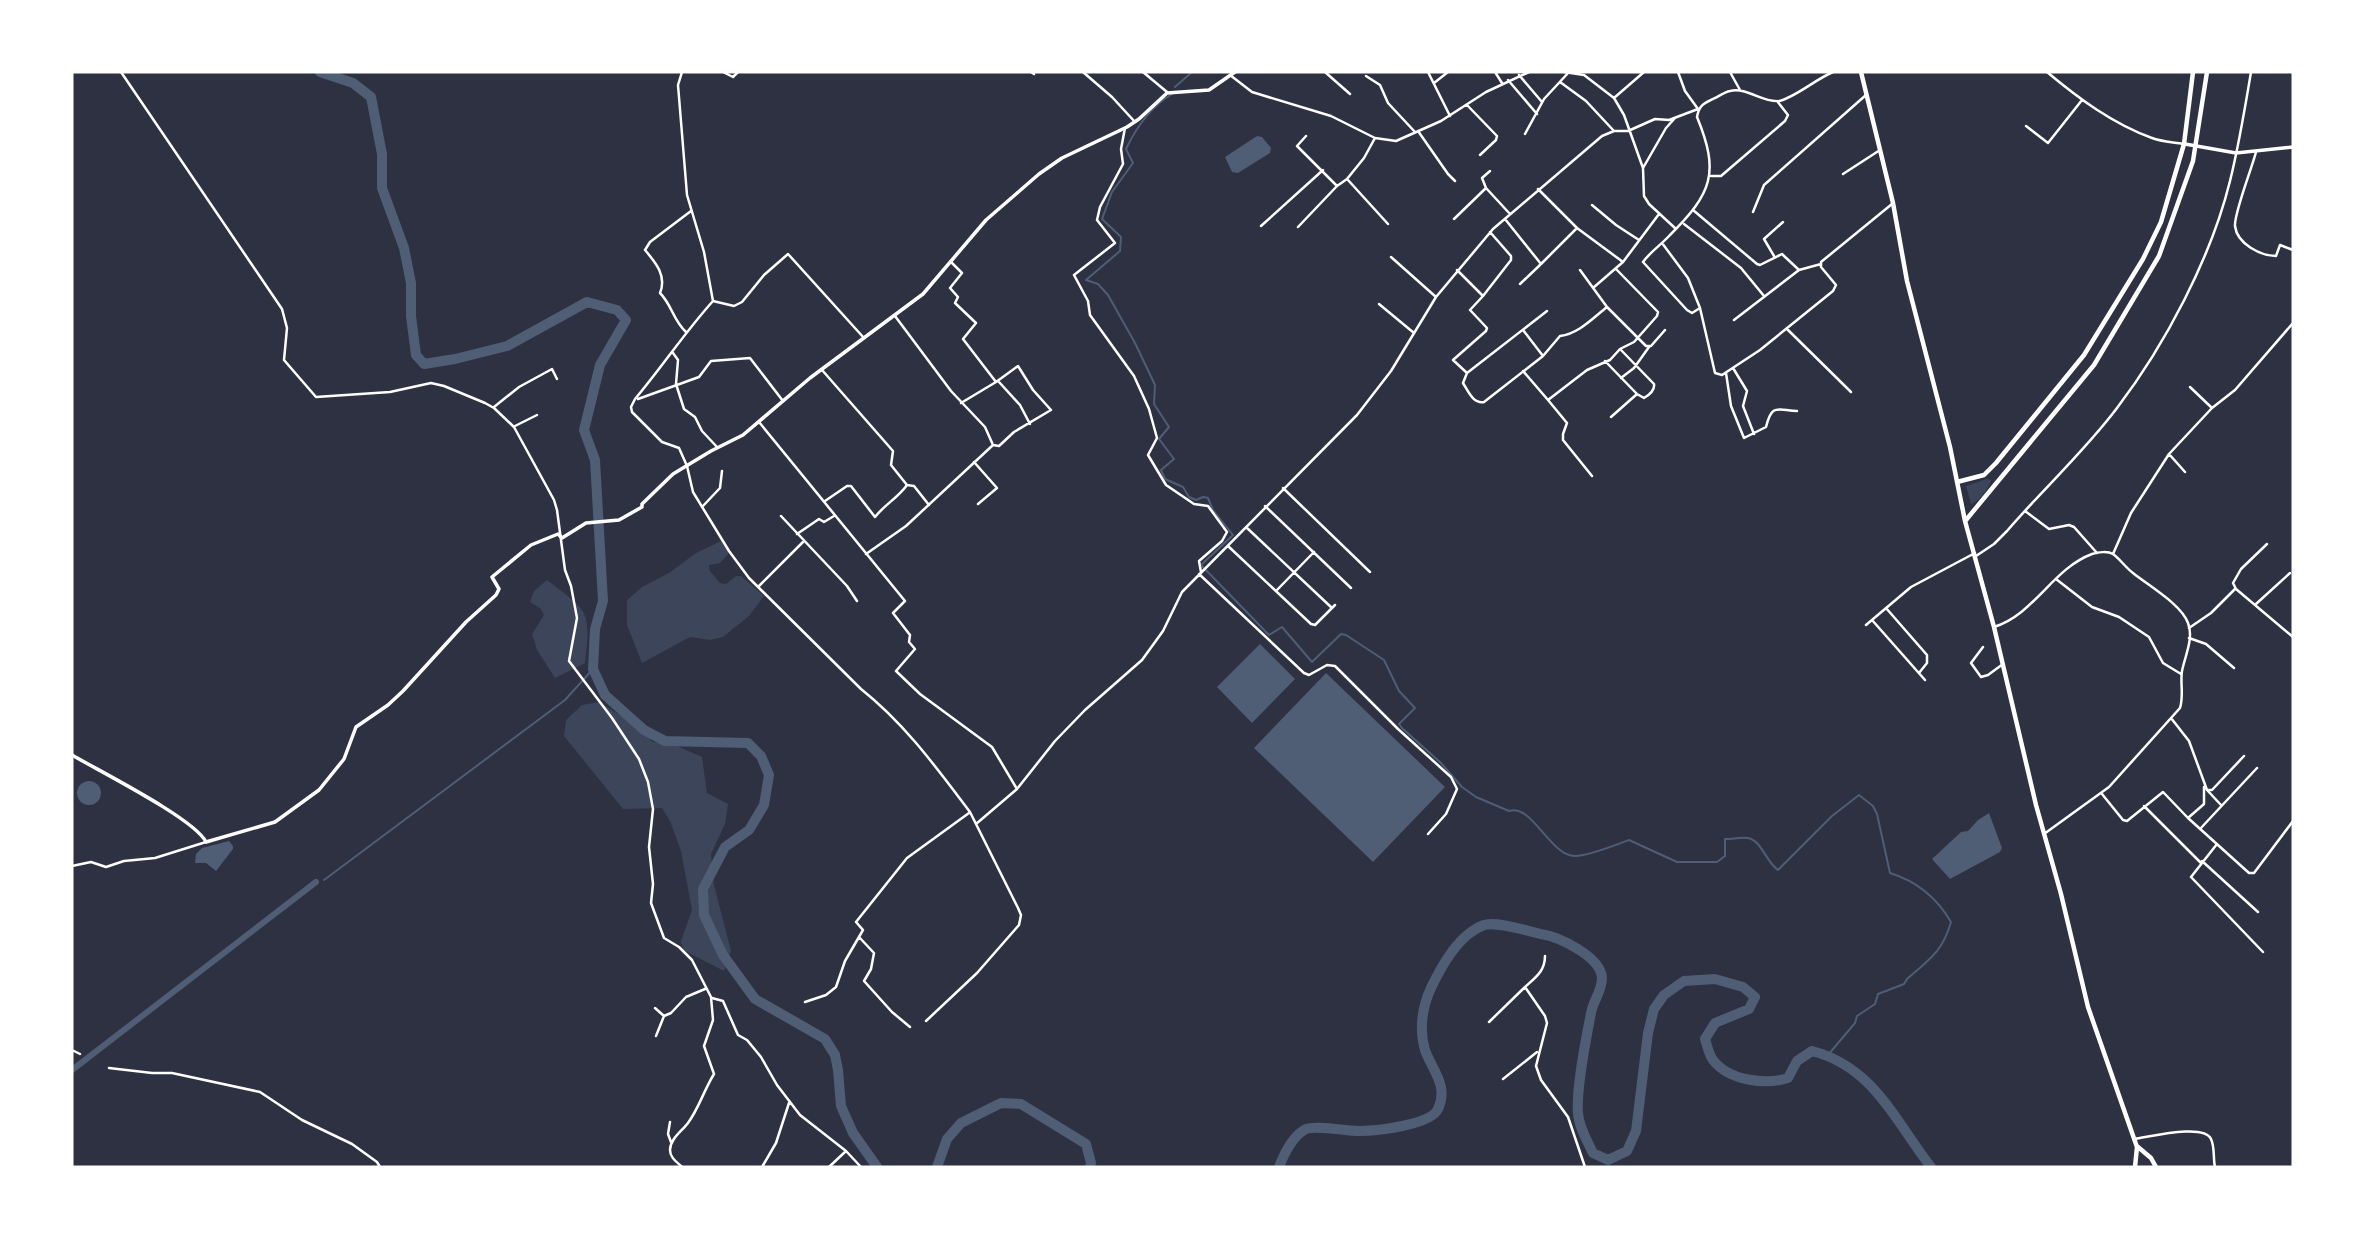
<svg xmlns="http://www.w3.org/2000/svg" width="2365" height="1239" font-family="'Sofia Sans Condensed',sans-serif">
<rect width="100%" height="100%" fill="#2d3142"/>
<!-- green -->
<path fill="#3c4559" d="M1986,479L1991,480C1989,488 1979,502 1971,504L1966,486Z
M721,541L729,553L720,563L709,565L710,571L720,583L726,584L736,576H741L764,596L749,616L723,637L710,640L690,637L642,663L627,625V600L642,587L669,573L696,553Z
M547,580C589,612 591,610 585,663L555,678L537,650L532,634L544,615L541,609L530,602L534,591Z
M599,702L629,721L653,742L675,745L702,757L707,793L728,804L725,824L711,854L714,885L731,951L724,971L683,950L681,941L692,910L681,851L670,821L662,808L623,809L564,736L566,720L582,705Z"/>
<!-- water -->
<path fill="#4f5d75" d="M1257,136L1262,137L1271,148L1270,153L1238,173L1232,172L1225,157Z
M1260,644L1295,679L1252,723L1217,687Z
M1326,673L1445,787L1373,862L1254,748Z
M77 793a12 12 0 1 1 24 0a12 12 0 1 1-24 0Z
M1989,813L2002,848L2000,852L1950,879L1932,859L1961,832L1968,831L1978,820Z
M229,841L233,846V849L216,871L206,863H195L196,854L202,848Z"/>
<g fill="none" stroke-linecap="round" stroke-linejoin="round">
<!-- stream -->
<path stroke="#4f5d75" stroke-width="2" d="M1175,87L1192,72
M1172,94C1152,106 1136,128 1126,149L1133,163L1112,192L1102,219L1121,237L1120,251L1086,280L1098,284L1108,295L1135,343L1155,385L1154,404L1169,427L1159,439L1174,459L1161,470L1165,479L1183,487L1189,497L1196,500L1203,497L1208,498L1213,510L1233,535L1201,565L1269,635L1282,627L1312,662L1341,634L1346,635L1384,660L1399,691L1415,708L1399,724L1402,728L1441,763L1462,787L1476,797L1509,811C1532,803 1550,856 1575,856C1588,856 1616,845 1629,840L1677,862H1717L1725,856V839C1732,839 1741,837 1748,838C1762,841 1766,862 1778,870L1832,816L1859,795L1873,806L1877,814L1890,873C1916,881 1937,898 1951,922C1943,951 1929,960 1907,979L1904,984L1878,994L1875,1004L1857,1016L1855,1023L1828,1055
M324,880L565,700L593,669"/>
<!-- canal -->
<path stroke="#4f5d75" stroke-width="6" d="M72,1070L316,882"/>
<!-- river -->
<path stroke="#4f5d75" stroke-width="10" d="M320,72L353,83L371,97L382,154V188L404,248L411,283V316L416,355L424,364L455,359L507,346L587,302L617,310L626,320L600,365L584,430L595,460L603,601L595,629L593,669L605,695L644,730L665,741L748,743L761,756L769,775L764,805L749,830L725,847L703,889L704,915L723,955L755,999L825,1039L835,1055L838,1070L841,1106L853,1133L877,1167
M937,1167L947,1139L961,1123L1001,1103L1021,1104L1086,1144L1091,1163L1090,1167
M1279,1167C1284,1154 1292,1136 1306,1129C1317,1125 1346,1131 1359,1131C1376,1131 1431,1125 1438,1109C1449,1086 1432,1070 1425,1050C1419,1030 1422,1007 1431,988C1442,965 1459,934 1484,925C1497,921 1527,931 1541,934C1560,937 1601,957 1602,978C1602,991 1593,1001 1591,1013C1586,1039 1576,1088 1578,1113C1579,1127 1587,1141 1593,1153L1608,1160L1627,1151L1636,1131L1648,1033L1654,1009L1664,995L1684,981L1715,979L1743,987L1755,997L1749,1009L1715,1023L1705,1039C1707,1045 1709,1055 1713,1060C1729,1081 1766,1085 1788,1078L1797,1061L1812,1051C1874,1067 1895,1121 1931,1167"/>
<!-- minor -->
<path stroke="#fff" stroke-width="2.5" d="M121,72L282,309L287,328L284,360L316,397L390,392L431,383L444,386L485,403L494,408L514,427L554,500L557,510L565,570L571,586L577,618L569,661L612,718L639,759L648,782L653,809L649,847L653,884L651,903L664,938L679,947L692,960L711,997L713,1020L704,1046L714,1074C704,1090 699,1108 688,1123C682,1131 670,1139 670,1150C670,1158 677,1162 682,1167
M682,72L678,85L687,195L704,252L713,301C685,332 662,367 635,399L631,407L632,412L662,442L679,448L687,466L693,492L729,551L749,578L861,689C905,724 936,767 970,812L976,824L1017,789L1055,741L1085,710L1142,660L1163,631L1182,592L1357,415L1391,371L1436,297L1493,229L1602,136L1614,131H1628L1655,119L1669,120L1698,109L1685,91L1678,72
M723,72L733,77L738,72
M1031,72L1034,74
M1083,72L1112,97L1135,122
M1143,72L1167,92
M1325,72L1350,94
M1428,72L1450,116
M1495,72L1502,83
M1564,72L1584,75L1614,98L1624,115L1643,168L1644,196L1649,204L1676,229
M1730,72L1740,90
M2047,72C2078,98 2113,124 2152,138C2162,142 2174,142 2184,144
M1230,75L1252,92L1331,116L1375,138L1396,141L1441,121L1486,92L1529,72
M1519,75L1542,102
M1366,76L1380,85L1388,103L1415,132
M1508,80L1537,114
M1560,82L1586,101L1614,131
M1434,83L1448,72
M1614,98L1644,72
M1467,105L1497,136L1496,140L1480,155
M2026,126L2048,143L2082,100
M1125,128L1121,149L1123,164L1100,207L1097,220L1115,243L1074,275L1088,301L1090,315L1134,376L1149,409L1157,438L1148,455L1166,485L1194,504L1208,506L1227,532L1222,541L1199,561L1201,572
M1418,131L1448,174L1455,181
M1525,134L1544,99L1569,72
M1306,136L1297,146L1337,186
M2256,152C2252,168 2234,213 2235,226C2237,244 2261,256 2276,256L2280,245L2293,250
M1643,168L1666,128L1675,118
M1843,174L1880,150
M1711,176H1721L1785,121L1788,115L1777,101
M1348,180L1388,224
M1486,188L1482,178L1490,171
M1538,189L1577,228L1623,262
M1592,205L1616,225L1639,240
M1693,210L1757,264L1760,265L1782,254L1799,270
M1753,212L1764,185L1866,95
M1454,219L1486,188L1510,214
M1505,219L1541,264L1577,228
M1684,224L1741,268L1764,296
M1261,226L1323,170
M1298,227L1337,186L1347,179L1364,158L1375,138
M1662,243L1688,278L1700,308L1715,373L1722,375L1760,350L1833,291L1836,285L1821,267V262L1892,204
M1774,256L1764,239L1783,222
M1391,257L1436,297
M1457,270L1483,296L1470,310L1487,328L1486,331L1453,360L1467,373L1463,383C1468,391 1473,404 1484,402L1543,356L1560,336C1578,334 1592,319 1607,307
M1580,270L1607,307L1646,346H1651L1665,330
M1520,284L1540,265
M1593,288L1623,262L1659,214
M1483,296L1511,260V256L1490,232
M713,301L734,306L742,302L764,275L788,254L864,338
M1379,304L1414,333
M1700,308L1692,313L1687,310L1643,262C1650,252 1662,244 1670,235C1712,193 1720,173 1697,117C1699,105 1704,103 1715,98C1719,96 1725,92 1730,91C1747,87 1763,103 1779,101C1794,98 1816,79 1833,72
M895,316L951,391L985,427L993,445
M1734,320L1799,270L1821,264
M1787,329L1851,392
M1523,330L1543,356
M686,332C673,320 672,305 660,293C667,276 656,263 645,250L650,242L691,211
M673,353L678,360L676,384L684,409L695,417L702,431L717,447
M1605,361L1637,394L1644,398C1649,395 1655,390 1654,384L1621,350
M1733,368L1747,391L1743,406L1754,434
M822,370L893,451L891,465L907,485L914,486L929,505
M1523,371L1548,400
M1467,373L1547,311
M1726,373L1731,406L1744,438L1766,427C1772,403 1777,410 1797,411
M1621,378L1634,368L1649,347
M999,382L1020,405L1030,424
M2190,387L2212,408
M638,399L699,377L711,361L750,358L783,401
M961,403L996,382
M494,407L519,387L552,369L557,379
M1611,417L1637,394
M759,422L905,601L893,613L910,635L909,642L915,649L896,671L920,694L992,747L1017,789
M515,426L537,415
M2169,454L2185,472
M974,462L997,488L978,504
M1592,476L1563,440V434L1567,423L1548,400L1587,370L1610,360L1620,349L1634,342L1657,316L1658,312L1616,269
M1283,488L1370,572
M825,501L847,486H851L875,517C885,504 898,498 907,485
M1265,506L1351,588
M702,507L720,488L722,471
M2025,511L2049,529L2069,525L2074,527L2097,553
M781,516L847,586L857,601
M1246,527L1332,608
M797,534L819,519L824,522L834,516
M2267,544L2241,569L2233,583L2236,589L2293,637
M1228,546L1311,624L1315,625L1335,605
M866,554L906,526L993,445L999,446L1014,432L1051,410L1033,390L1018,366L996,382L963,339L976,323L955,303L958,297L950,288L962,273L951,262
M2113,554L2131,513L2169,454L2212,408L2235,390L2293,323
M1976,556L1994,544L2007,531C2043,489 2084,452 2117,408C2165,345 2211,258 2230,181C2239,145 2245,108 2251,72
M1199,574L1304,673L1309,675L1327,665L1335,666L1398,729L1451,777L1457,789L1446,814L1428,834
M2056,579L2092,607L2119,617L2149,637L2163,663L2181,674
M759,586L803,542
M1276,591L1314,552
M2256,604L2290,573
M1886,608L1927,655V663L1919,673
M1872,620L1925,680
M1866,625L1911,587L1975,553
M1994,627C2035,614 2052,569 2092,554C2098,552 2108,551 2113,554C2120,559 2126,568 2133,573C2149,586 2181,604 2188,623C2194,638 2185,656 2182,671C2180,683 2184,695 2180,708L2109,787L2044,834
M2189,628L2211,613L2235,589
M2189,638L2206,644L2234,668
M1983,647L1971,663L1981,677L1988,675L2003,664
M2171,718L2189,741L2207,790H2212L2244,756
M2207,790L2221,805
M2102,794L2123,820L2127,821L2163,792L2188,818L2249,873H2254L2293,821
M2144,806L2201,863
M2188,818L2204,804V787
M2200,829L2257,768
M2217,844L2191,877L2263,952
M2202,861L2258,912
M72,866L91,862L106,867L124,861L155,858L206,842
M859,937L874,953L871,969L864,981L892,1012L910,1027
M1545,956C1545,971 1536,977 1525,987L1545,1016L1547,1023L1536,1066L1541,1080L1568,1117L1585,1167
M712,998L723,1001L738,1035L747,1040L761,1057L777,1085L800,1115L846,1151L861,1167
M805,1002L826,995L836,987L845,961L863,930L856,922L907,858L969,813
M655,1008L664,1016L671,1013L686,997L705,989
M926,1021L977,973L1019,925L1021,915L1018,908L976,824
M1489,1022L1525,987
M656,1036L664,1016
M72,1050L80,1054
M109,1068L152,1073H172L260,1092L302,1120L352,1144L377,1162L380,1167
M1503,1079L1537,1052
M670,1122L668,1134L671,1142
M2134,1139C2150,1137 2204,1123 2211,1139C2215,1147 2213,1159 2215,1167
M762,1167L776,1143L789,1103
M829,1167L846,1151"/>
<!-- tertiary -->
<path stroke="#fff" stroke-width="3.5" d="M2185,144L2236,153L2293,147
M72,755C99,771 195,819 206,842L275,822L319,790L344,759L356,727L388,705L403,691L466,622L496,595L499,589L492,577L531,545L558,534L562,538L586,523L619,520L642,507V504L673,474L711,451L743,435L810,378L923,294L986,220L1039,174L1062,158L1127,127L1139,119L1167,93L1209,90L1235,72"/>
<!-- primary -->
<path stroke="#fff" stroke-width="4.5" d="M1861,72L1893,203L1907,281L1950,447L1965,521L1994,627L2036,805L2061,894L2088,1007L2137,1147L2135,1167
M1957,482L1984,475L1996,463L2084,355L2143,259L2161,222L2184,144L2193,72
M1966,520L2094,365L2159,256L2193,161L2207,72
M2138,1147L2151,1158L2156,1167"/>
</g>
<!-- border -->
<rect width="2365" height="1239" fill="none" stroke="#ffffff" stroke-width="147"/>
</svg>
